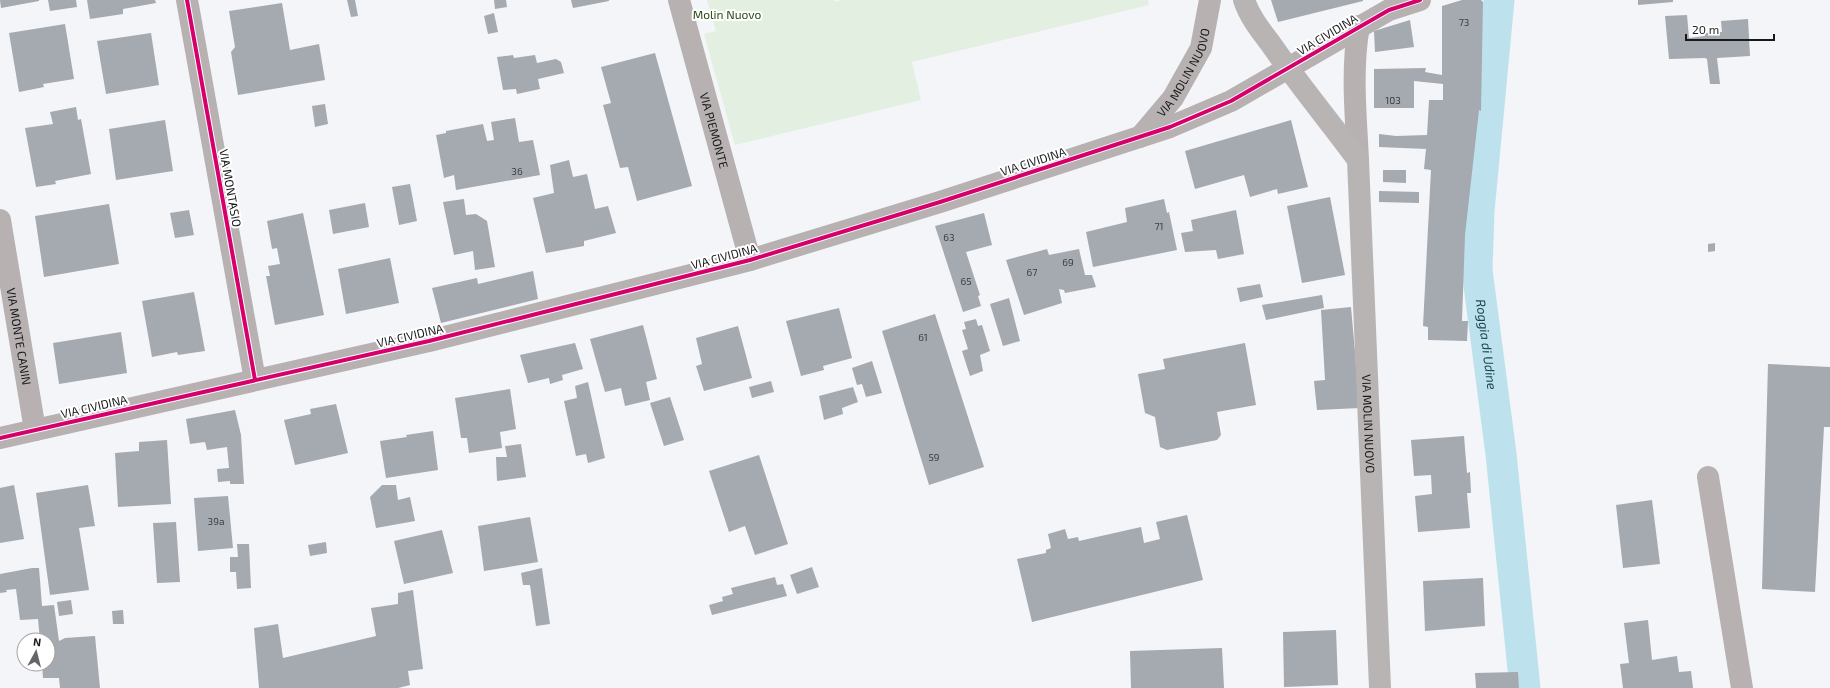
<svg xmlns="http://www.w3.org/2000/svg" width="1830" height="688" font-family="'Exo 2',sans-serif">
<rect width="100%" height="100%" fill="#f3f5f8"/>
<!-- green -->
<path fill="#e3f0e1" d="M707,0H834L835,2L841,0H1148L1149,5L912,62L921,100L735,145L704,34L716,31Z"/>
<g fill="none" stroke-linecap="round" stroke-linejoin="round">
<!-- canal -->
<path stroke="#bde2ee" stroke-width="31" id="s1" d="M1499,0L1479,211L1477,270L1501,454L1525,688"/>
</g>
<!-- building -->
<path fill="#a5a9b0" d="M0,0H39V1L1,8Z
M48,0H76L77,7L50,11Z
M87,0H155L156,3L123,9V14L90,19Z
M347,0H355L358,16L351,17Z
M494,0H506L507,7L495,9Z
M571,0H609V1L573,8Z
M1271,0H1363V1L1278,22Z
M1462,0H1481L1483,2L1481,111L1479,110L1465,235L1462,321H1468L1467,341L1428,340V327L1423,326L1431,170L1424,169L1426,149L1379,147V134L1396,136L1427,135L1429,100H1443V84L1414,81V108H1374V69L1426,68L1425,72L1442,75V6Z
M1638,0H1673V2L1638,5Z
M282,3L290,50L319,44L325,80L238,95L231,52L235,47L229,11Z
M494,13L498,32L488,34L484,16Z
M1687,15L1689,38L1705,36V33L1722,32L1721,21L1748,19L1750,56L1717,58L1720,84H1710L1707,59L1705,58L1669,59L1665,16Z
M1410,20L1414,47L1375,52L1374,31Z
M65,24L74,79L43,84L44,87L19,92L9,33Z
M151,33L159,85L106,94L97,41Z
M655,53L692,186L637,201L628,167L620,168L603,105L611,103L601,67Z
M513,55L514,58L535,55L537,63L556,59L561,62L564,73L538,79L540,89L517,94L516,89L503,90L497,57Z
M325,104L328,124L315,127L312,106Z
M76,107L78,120L81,119L91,174L55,181L56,184L36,187L25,128L53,124L50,112Z
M515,118L519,142L533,140L540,175L456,190L454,175L444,178L436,135L446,133V131L483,124L487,141L494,140L491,122Z
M165,120L173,171L116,180L109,129Z
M1291,120L1308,187L1278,194L1277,189L1250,197L1244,175L1195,189L1185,151Z
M569,160L573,177L587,174L595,209L608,206L616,233L584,241V246L546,253L533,198L554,193L550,165Z
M1383,170H1406V183L1383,182Z
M410,184L417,221L399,225L392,187Z
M1379,191L1419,192V203L1379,202Z
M1330,197L1345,275L1302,283L1287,206Z
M464,199L466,215L476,214L487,221L495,267L475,270L473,251L454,255L443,202Z
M1164,199L1167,213L1169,212L1177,250L1093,267L1086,232L1127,222L1125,208Z
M365,203L369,227L333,234L329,210Z
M109,204L119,264L44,277L35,216Z
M189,210L194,235L175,238L170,213Z
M1236,210L1244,254L1218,259L1216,250L1185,252L1181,233L1193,231L1191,220Z
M303,213L324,315L275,325L266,276H270L268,266L280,264L277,248L272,249L267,221Z
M984,213L992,245L966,252L980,295L978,296L981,306L963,312L935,226Z
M1715,243V251L1708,252V244Z
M1047,249L1049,255L1079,249L1085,275H1092L1096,287L1065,293L1064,290L1059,289L1062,303L1024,315L1006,260Z
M390,258L399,303L346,314L338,269Z
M533,271L538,299L441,323L432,288L477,278L478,284Z
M1260,284L1263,297L1240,302L1237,288Z
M194,292L205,351L178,355L177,352L152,357L142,301Z
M1322,295L1324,308L1266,320L1262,305Z
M1009,298L1020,341L1003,346L990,304Z
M1351,307L1360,408L1317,410L1314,381L1325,380L1321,310Z
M839,308L852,358L823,366L824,370L801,376L786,321Z
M935,314L984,467L929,485L882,331Z
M976,319L978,326L982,325L990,351L980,355L983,371L970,376L962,351L968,349L962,330L966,329L964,322Z
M643,325L657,379L646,382L650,400L625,406L621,388L605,392L590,339Z
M738,326L752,378L704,391L696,366L702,364L696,338Z
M121,332L127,373L59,384L53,343Z
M575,343L583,369L562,375L563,380L550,384L549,378L528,383L520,355Z
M1245,343L1256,405L1217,412L1221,435L1217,440L1167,450L1160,447L1155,417L1145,413L1138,374L1165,369L1163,359Z
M872,361L882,393L866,397L862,384L857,385L852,368Z
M1768,364L1830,367V427H1824L1815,592L1762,589Z
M771,381L774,392L752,398L749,387Z
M588,382L605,458L588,463L586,454L576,456L564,401L577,398L575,386Z
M853,387L858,402L842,408L843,414L824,420L819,396Z
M510,389L516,429L500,432L502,448L469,453L467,438H461L455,398Z
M670,397L684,440L664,446L650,403Z
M336,404L348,453L295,465L284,420L311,414L310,409Z
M235,410L241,435L244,484H230V481L218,482L217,469L229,468L227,447L207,450L205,442L190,444L186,419Z
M433,431L438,470L386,478L380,441L407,437L406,435Z
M1464,436L1467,473L1470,472L1471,493H1467L1470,528L1418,532L1415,496L1432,494L1431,475L1414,476L1411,440Z
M167,440L171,504L118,507L115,453L139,451V442Z
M521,444L526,477L497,481L496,457H507L505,446Z
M759,455L788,544L755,555L745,526L729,532L709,471Z
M14,485L24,539L0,543V488Z
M88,485L95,526L79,528L89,590L50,595L36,493Z
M382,485H396L398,500L410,497L415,521L376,528L370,497Z
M228,496L233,548L198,551L194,498Z
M1652,500L1660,564L1623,568L1616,505Z
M1187,515L1203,580L1032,622L1017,559L1046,553V550L1051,548L1048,534L1065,529L1068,539L1078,537L1079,541L1141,527L1144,543L1160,539L1156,522Z
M530,517L538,562L484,571L478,526Z
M176,522L180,582L157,583L153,523Z
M442,530L453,573L404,584L394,541Z
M326,542L327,553L310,556L308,545Z
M237,544H249L251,588L237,589L236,572H230V557H238Z
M812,567L819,587L797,594L790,575Z
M32,568H39L42,606L54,605L59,641L65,638L95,636L100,688H60L59,678H43L42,664H48V640H40L38,619L20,620L16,589L6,590L7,592L0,593V574Z
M542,568L550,624L536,626L530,585H523L521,573Z
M775,577L777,585L783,584L787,596L712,615L709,605L723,601L722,597L733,594L731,588Z
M1483,578L1485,626L1425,631L1423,581Z
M413,590L423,669L408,671L410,685L398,688H259L254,628L278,624L283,658L376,636L371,608L398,604V593Z
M71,600L73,614L59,616L57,602Z
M123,610L124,624H113L112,611Z
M1648,620L1652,660L1677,656L1679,672L1691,671L1693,688H1623L1620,664L1629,663L1624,623Z
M1336,630L1338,685L1284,687L1283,632Z
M1222,648L1224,688H1131L1130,651Z
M1518,672L1519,688H1476L1475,673Z"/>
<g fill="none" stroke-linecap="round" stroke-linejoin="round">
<!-- minor -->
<g stroke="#b8b1b1" stroke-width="22">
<path d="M187,0L255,380"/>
<path id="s2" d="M679,0L750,260"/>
<path id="s3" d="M1140,137L1173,98L1201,48L1210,0"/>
<path d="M1358,160C1356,116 1351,70 1359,26"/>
<path id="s4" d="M0,220L35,430"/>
<path d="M0,438L429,341L750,260L940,202L1170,127L1231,101L1389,10L1420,0"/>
<path d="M1708,477L1742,688"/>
</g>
<!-- major -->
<path stroke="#b9b4b4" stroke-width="22" id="s5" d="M1244,0C1250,18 1262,32 1273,47C1300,86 1330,122 1358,160L1380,688"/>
<!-- cycleway casing -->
<g stroke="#fff" stroke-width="6">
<path id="cycleway" d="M187,0L255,380
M0,438L429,341L750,260L940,202L1170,127L1231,101L1389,10L1420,0"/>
</g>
<!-- cycleway -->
<use href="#cycleway" stroke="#d6006c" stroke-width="4"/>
</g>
<g text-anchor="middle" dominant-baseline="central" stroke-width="4" stroke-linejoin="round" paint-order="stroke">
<!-- number labels -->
<g font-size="10" fill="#3b3d40">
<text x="1464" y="22">73</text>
<text x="1393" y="100">103</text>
<text x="517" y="171">36</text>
<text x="1159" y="226">71</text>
<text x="949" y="237">63</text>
<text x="1068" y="262">69</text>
<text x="1032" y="272">67</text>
<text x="966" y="281">65</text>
<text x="923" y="337">61</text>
<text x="934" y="457">59</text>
<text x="216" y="521">39a</text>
</g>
<!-- park labels -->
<g font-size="12" fill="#274815" stroke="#fff">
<text x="727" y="14">Molin Nuovo</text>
</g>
<!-- street labels -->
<g font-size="12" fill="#18191b" stroke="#fff">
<text transform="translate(1327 34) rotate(-31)">VIA CIVIDINA</text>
<text stroke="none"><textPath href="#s3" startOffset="79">VIA MOLIN NUOVO</textPath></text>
<text stroke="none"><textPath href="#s2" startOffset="135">VIA PIEMONTE</textPath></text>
<text transform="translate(1033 161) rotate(-18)">VIA CIVIDINA</text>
<text transform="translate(231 188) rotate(80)">VIA MONTASIO</text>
<text transform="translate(724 256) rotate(-15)">VIA CIVIDINA</text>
<text transform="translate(410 335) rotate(-13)">VIA CIVIDINA</text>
<text stroke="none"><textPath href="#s4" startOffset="118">VIA MONTE CANIN</textPath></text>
<text transform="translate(94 406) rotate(-13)">VIA CIVIDINA</text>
<text stroke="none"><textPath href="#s5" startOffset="461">VIA MOLIN NUOVO</textPath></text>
</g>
<!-- water labels -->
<g font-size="13" font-style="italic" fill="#174450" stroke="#fff">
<text stroke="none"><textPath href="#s1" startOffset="346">Roggia di Udine</textPath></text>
</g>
</g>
<!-- north arrow -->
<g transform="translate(36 652) rotate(7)"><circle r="19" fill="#ffffff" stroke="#a3a3a4"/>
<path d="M0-3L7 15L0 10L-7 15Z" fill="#656668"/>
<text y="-6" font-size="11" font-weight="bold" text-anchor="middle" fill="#18191b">N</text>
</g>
<!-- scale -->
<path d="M1686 34v6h88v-6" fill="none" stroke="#18191b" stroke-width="2"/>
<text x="1692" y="34" font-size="12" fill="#18191b" stroke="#ffffff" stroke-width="3" paint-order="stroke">20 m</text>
</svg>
